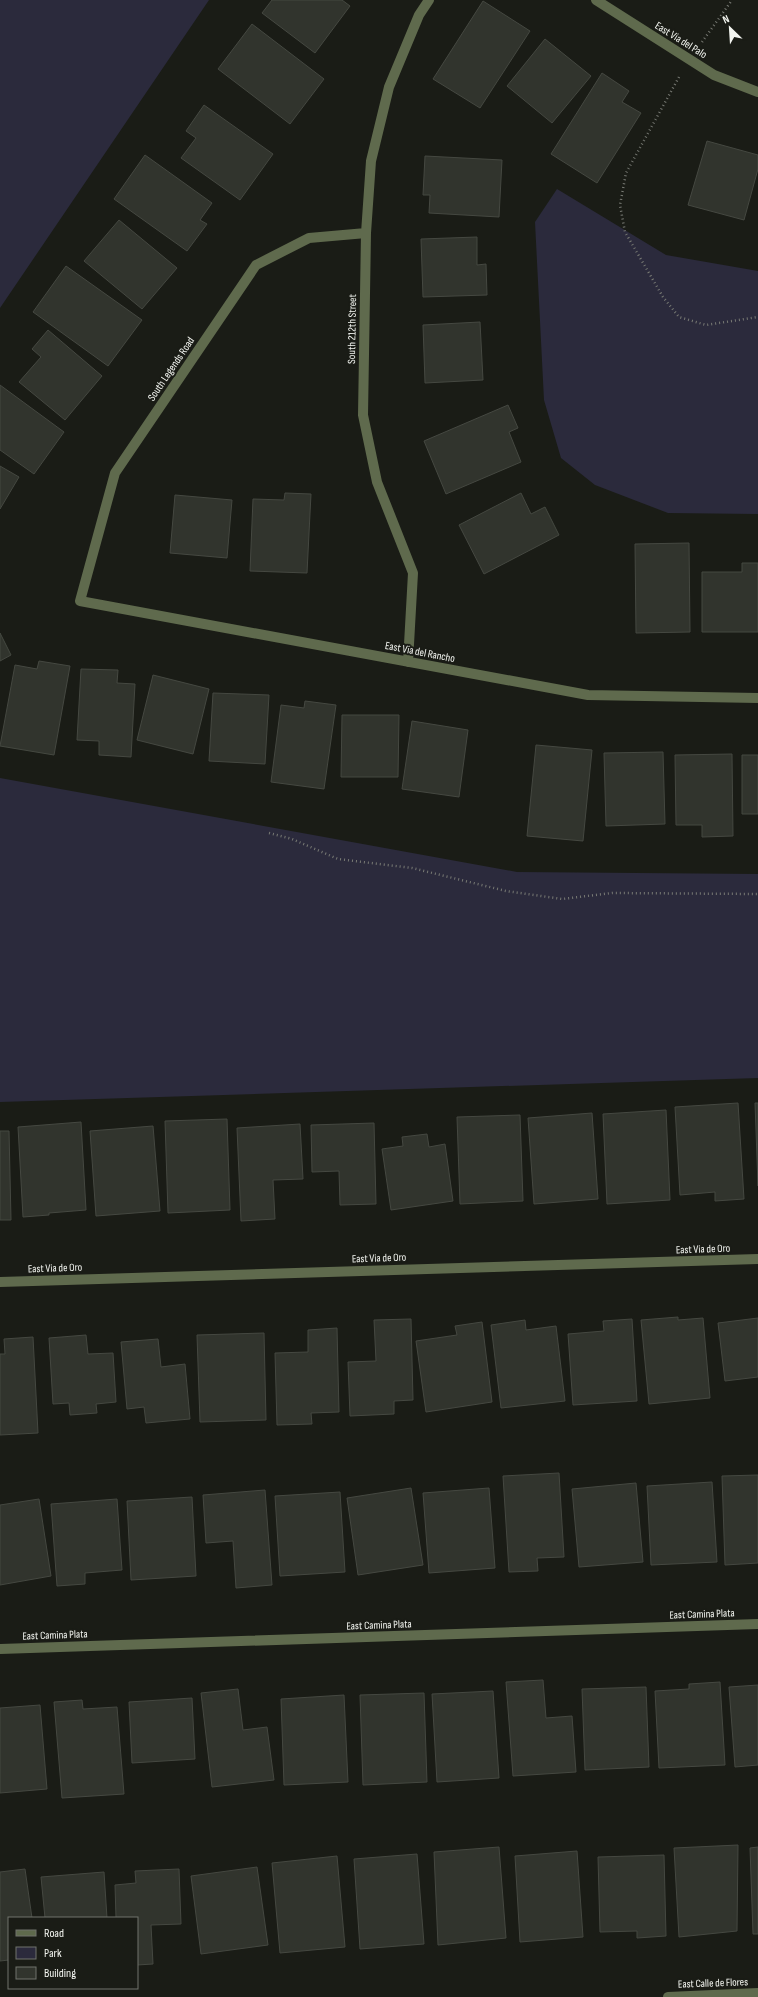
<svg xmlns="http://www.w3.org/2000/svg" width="758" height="1997" font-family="'Sofia Sans Condensed',sans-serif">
<rect width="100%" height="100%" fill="#1a1c16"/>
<!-- green -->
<path fill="#2b2a3c" d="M0,0H209L0,308Z
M557,189L666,255L758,271V514L668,513L595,485L561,458L544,400L535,222Z
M0,778L517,872L758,874V1078L0,1102Z"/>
<!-- building -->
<path fill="#31342d" stroke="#454841" d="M272,0H342L350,6L315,53L262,13Z
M483,1L530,31L480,108L433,79Z
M252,24L324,79L290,124L218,69Z
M545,39L591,76L552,123L507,86Z
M602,73L629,91L622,102L641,113L597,183L551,154Z
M204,105L273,154L240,200L181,158L196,138L186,131Z
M707,141L758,155V169L744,220L688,205Z
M145,155L212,203L200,220L207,224L187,251L114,199Z
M425,156L502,160L499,217L429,213L430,195H423Z
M119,220L177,268L142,309L84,261Z
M477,237V265L486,264L487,295L423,297L421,239Z
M66,266L142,320L108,366L33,312Z
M480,322L483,380L425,383L423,325Z
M48,330L102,376L65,420L19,382L41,357L32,349Z
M0,385L64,432L34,474L0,450Z
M508,405L518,428L509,432L521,462L446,494L424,441Z
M0,466L19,477L0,509Z
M285,493L311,494L307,573L250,571L253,499L284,500Z
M521,493L531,514L545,507L559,535L484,574L459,525Z
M175,495L232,500L227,558L170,553Z
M689,543L690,632L636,633L635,544Z
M742,563H758V632H702V572H742Z
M0,633L11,655L0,661Z
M39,661L70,666L54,755L0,746L15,665L37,669Z
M81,669L118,670L117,683L135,684L131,757L99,755V741L77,740Z
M153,675L209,689L193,754L137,740Z
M213,693L269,695L265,764L209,761Z
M305,701L336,705L324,789L271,782L281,705L304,708Z
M342,715H399L398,777H341Z
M412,721L468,730L459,797L402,789Z
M536,745L592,750L583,841L527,836Z
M663,752L665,824L606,826L604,753Z
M732,754L733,836L702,837V825H676L675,755Z
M742,755H758V814H742Z
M738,1103L744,1199L715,1201V1192L680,1195L675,1107Z
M755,1103H758V1186Z
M666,1110L670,1200L607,1204L603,1114Z
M592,1113L598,1199L534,1204L528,1118Z
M520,1115L523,1201L460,1204L457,1117Z
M227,1119L230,1210L168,1213L165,1121Z
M81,1122L86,1210L49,1213V1215L23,1217L18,1127Z
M374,1123L376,1204L340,1205L339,1171L312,1172L311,1125Z
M300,1124L303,1179L273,1180L275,1219L241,1221L237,1128Z
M153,1126L160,1211L96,1216L90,1131Z
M0,1131H9L11,1220H0Z
M427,1134L429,1147L445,1144L453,1201L391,1210L382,1149L403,1146L402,1137Z
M678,1317V1320L703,1318L710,1398L649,1404L641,1320Z
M758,1318V1377L725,1381L718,1323Z
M411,1319L413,1400L394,1401V1414L350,1416L348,1362L376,1361L374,1320Z
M632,1319L637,1401L573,1405L568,1334L604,1331L603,1321Z
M525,1320L526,1330L556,1326L565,1401L501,1408L491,1325Z
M482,1322L492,1402L426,1412L416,1341L457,1335L455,1326Z
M337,1328L339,1412L311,1413L312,1424L277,1425L275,1353L308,1352V1330Z
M264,1333L266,1420L200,1422L197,1335Z
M86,1335L88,1354L113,1353L116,1402L96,1404L97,1413L70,1415L69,1403L53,1404L49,1338Z
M33,1337L38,1433L0,1435V1354H5L4,1339Z
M158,1339L161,1367L185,1364L190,1419L146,1423L144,1407L127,1409L121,1342Z
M559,1473L564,1557L537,1558L538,1571L509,1572L503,1476Z
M758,1475V1563L725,1565L722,1476Z
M712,1482L717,1562L651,1565L647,1486Z
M636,1483L643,1562L579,1567L572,1489Z
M411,1488L423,1565L358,1575L347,1498Z
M489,1488L495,1568L429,1573L423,1493Z
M265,1490L272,1585L236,1588L233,1541L206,1543L203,1495Z
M340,1492L345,1572L280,1576L275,1496Z
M192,1497L196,1576L131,1580L127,1501Z
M39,1499L51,1576L0,1585V1505Z
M117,1499L122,1570L85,1573V1584L57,1586L51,1504Z
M543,1680L546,1718L572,1716L576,1772L513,1776L506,1682Z
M720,1682L725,1765L659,1768L655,1691L689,1689V1684Z
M758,1685V1765L735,1767L729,1687Z
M646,1687L649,1767L585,1770L582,1689Z
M238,1689L243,1730L267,1727L274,1780L212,1787L201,1693Z
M493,1691L499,1778L437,1782L432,1694Z
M424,1693L427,1782L363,1785L360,1695Z
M344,1695L348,1782L284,1785L281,1699Z
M192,1698L195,1759L132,1763L129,1702Z
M82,1700L83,1709L117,1707L124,1794L62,1798L54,1702Z
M40,1705L47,1789L0,1793V1708Z
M738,1845L737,1931L679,1937L674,1848Z
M499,1847L506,1938L438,1945L434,1852Z
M758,1847V1934H753L750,1848Z
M577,1851L583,1937L520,1942L515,1856Z
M417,1854L424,1944L360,1949L354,1859Z
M664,1855L666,1936L637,1938V1931L600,1932L598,1857Z
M337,1856L345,1947L280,1953L272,1863Z
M257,1867L268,1945L201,1954L191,1876Z
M25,1869L32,1918H9V1960L0,1961V1872Z
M179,1869L181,1924L151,1925L153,1964L137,1965V1918H116L115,1885L136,1883L135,1871Z
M104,1872L107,1918H45L41,1877Z"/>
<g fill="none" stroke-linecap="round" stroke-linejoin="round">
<!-- path -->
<path stroke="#787a74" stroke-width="2.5" stroke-dasharray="1 3" stroke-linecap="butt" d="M702,42L732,0
M679,77L626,173L620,205L625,232L663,297L679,317L706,325L758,317
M269,833L292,839L338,859L412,868L506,891L562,899L612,893L758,894"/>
<!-- minor -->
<path stroke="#5f6a4d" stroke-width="10" d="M596,0L714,75L758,92
M366,233L309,238L256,265L115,473L80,601L588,695L758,698
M408,662L413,573L377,482L363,415L366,233L371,161L389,87L419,15L429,0
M0,1282L758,1259
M0,1649L758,1624
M668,1997L758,1993"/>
</g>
<g text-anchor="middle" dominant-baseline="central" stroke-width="4" stroke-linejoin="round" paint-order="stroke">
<!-- street labels -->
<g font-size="11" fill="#f3f5f0" stroke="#1a1c16">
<text transform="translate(681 40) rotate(32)">East Via del Palo</text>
<text transform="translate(352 329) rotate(-89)">South 212th Street</text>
<text transform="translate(171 369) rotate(-56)">South Legends Road</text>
<text transform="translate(420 652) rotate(11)">East Via del Rancho</text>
<text transform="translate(703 1249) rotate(-2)">East Via de Oro</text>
<text transform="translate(379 1258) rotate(-2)">East Via de Oro</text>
<text transform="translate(55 1268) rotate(-2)">East Via de Oro</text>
<text transform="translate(702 1614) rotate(-2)">East Camina Plata</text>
<text transform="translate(379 1625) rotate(-2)">East Camina Plata</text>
<text transform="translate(55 1635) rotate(-2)">East Camina Plata</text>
<text transform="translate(713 1983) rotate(-2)">East Calle de Flores</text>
</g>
</g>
<!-- legend -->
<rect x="8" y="1917" width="130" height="72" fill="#1a1c16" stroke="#71736d"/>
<rect x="16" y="1930" width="20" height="6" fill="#5f6a4d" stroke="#71736d"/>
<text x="44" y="1937" font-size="12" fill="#f3f5f0">Road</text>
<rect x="16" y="1947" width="20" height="12" fill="#2b2a3c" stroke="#71736d"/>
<text x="44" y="1957" font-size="12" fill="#f3f5f0">Park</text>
<rect x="16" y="1967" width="20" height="12" fill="#31342d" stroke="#71736d"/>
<text x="44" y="1977" font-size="12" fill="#f3f5f0">Building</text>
<!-- north arrow -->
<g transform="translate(730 28) rotate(335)" stroke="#1a1c16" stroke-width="3" paint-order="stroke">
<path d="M0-3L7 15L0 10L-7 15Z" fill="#f3f5f0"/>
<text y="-6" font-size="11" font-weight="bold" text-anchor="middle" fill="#f3f5f0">N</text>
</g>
</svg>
